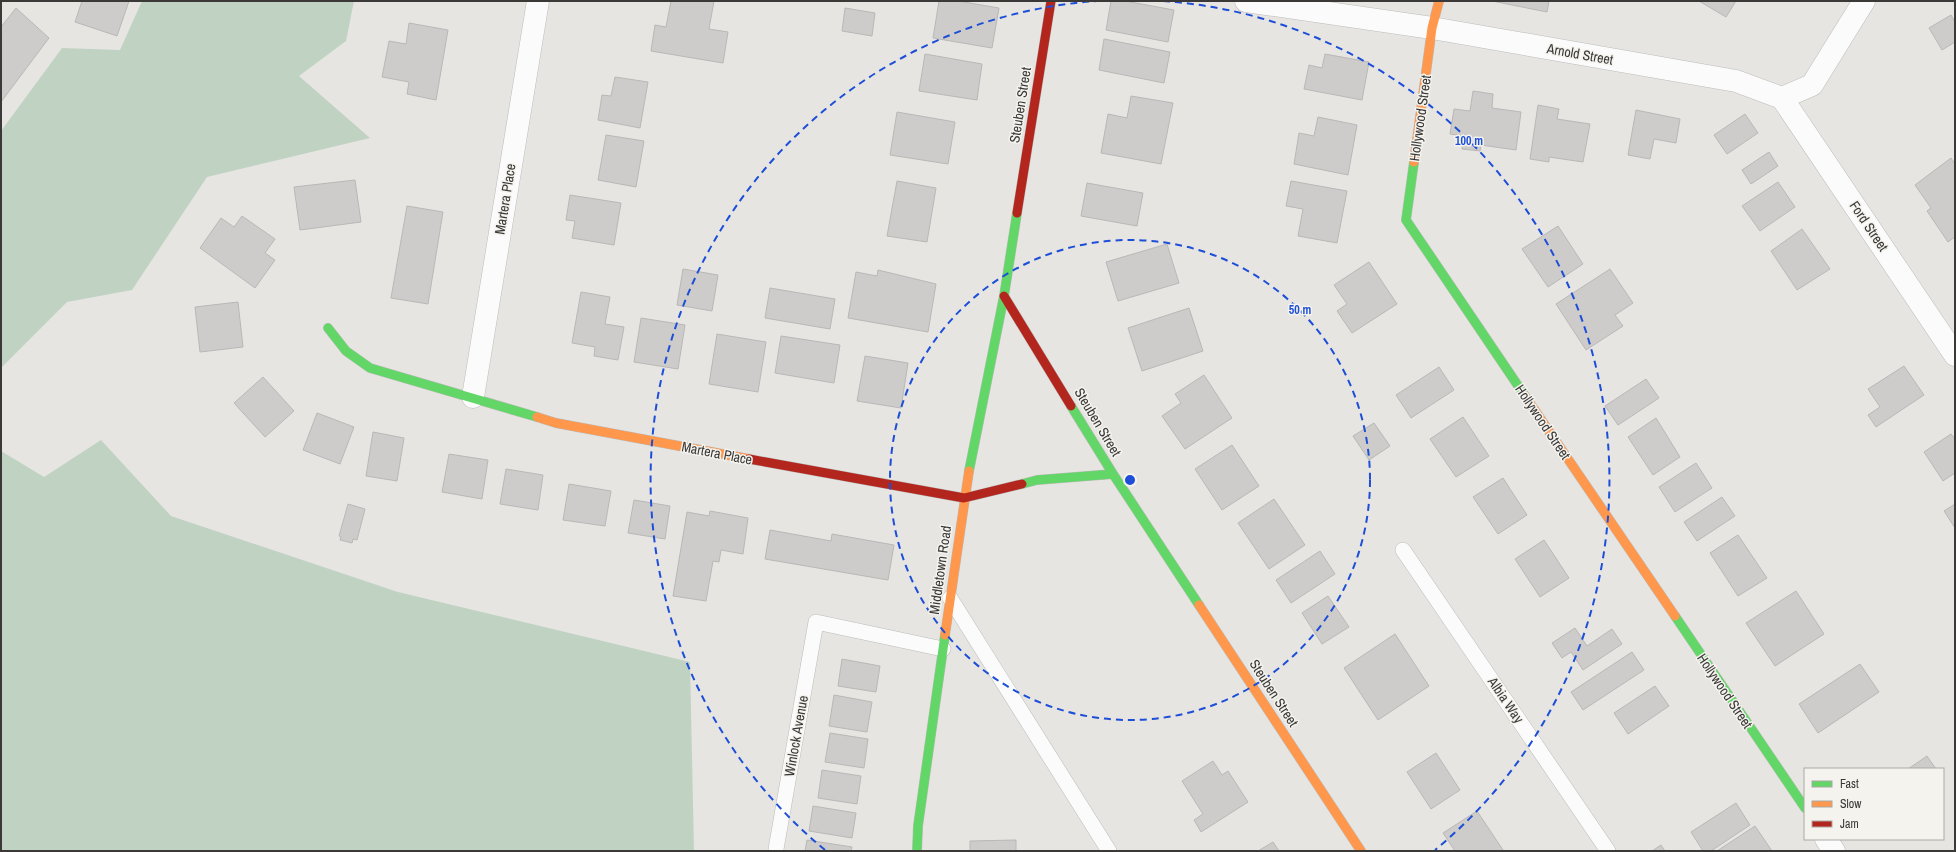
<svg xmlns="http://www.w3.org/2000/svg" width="1956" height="852" font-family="'Archivo Narrow',sans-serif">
<rect width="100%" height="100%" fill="#e6e5e2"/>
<!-- green -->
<path fill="#c0d3c3" d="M142,1H354L346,41L299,76L370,138L207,177L132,290L67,302L1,368V131L62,48L120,50Z
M101,440L171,516L398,592L690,662L694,851H1V451L44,477Z"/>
<!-- building -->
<path fill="#cdcccb" stroke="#b9b8b7" d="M82,1H129L117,36L75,22Z
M671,1H714L709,29L728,32L723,63L651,51L655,25L666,27Z
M939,1H958L999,8L992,48L933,38Z
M1111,1H1125L1174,10L1168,42L1106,30Z
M1492,1H1549L1547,12Z
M1699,1H1736L1726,17Z
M16,8L49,38L1,102V27Z
M845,8L875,13L872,36L842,31Z
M1951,15L1955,22V42L1942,50L1929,28Z
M409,23L448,30L436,100L407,94L409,82L382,77L389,41L406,44Z
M1104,39L1170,52L1164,83L1099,70Z
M925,54L982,64L977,100L919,91Z
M1325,54L1369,62L1362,100L1304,89L1309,65L1322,68Z
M615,77L648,82L640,128L598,120L602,95L611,96Z
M1473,91L1493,94L1492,108L1521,112L1516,150L1481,145L1480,151L1462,149L1464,136L1450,134L1454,109L1470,111Z
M1131,96L1173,103L1161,164L1101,153L1108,114L1127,118Z
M1538,105L1559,109L1557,119L1590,124L1583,162L1549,157V162L1530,159Z
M1636,110L1680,119L1676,143L1654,139L1650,159L1628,155Z
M897,112L955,122L948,164L890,155Z
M1745,114L1758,133L1727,154L1714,135Z
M1318,117L1357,125L1348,175L1294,164L1299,133L1314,136Z
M606,135L644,141L636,187L598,180Z
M1769,152L1778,166L1751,184L1742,170Z
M1951,158L1955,164V237L1948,242L1927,211L1931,208L1915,185Z
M355,180L361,222L300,230L294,187Z
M897,181L936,188L927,242L887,236Z
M1291,181L1347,191L1337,243L1298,236L1303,209L1286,206Z
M1778,182L1795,207L1760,231L1742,206Z
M1087,183L1143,193L1137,226L1081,216Z
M570,195L621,203L614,245L572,238L575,221L566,220Z
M407,206L443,212L428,304L391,298Z
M242,216L275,239L265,253L275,260L255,288L200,248L221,218L234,227Z
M1558,226L1583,264L1548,287L1522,249Z
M1802,229L1830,269L1797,290L1771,251Z
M1167,244L1179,283L1118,301L1106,262Z
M1369,262L1397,304L1352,333L1337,311L1347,304L1334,285Z
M683,269L718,275L712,311L677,305Z
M1610,269L1633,303L1615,315L1623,326L1586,350L1556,304Z
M878,270L936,284L928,332L848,318L856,272L877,276Z
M770,288L835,299L830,329L765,318Z
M581,292L610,297L605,324L624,327L618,360L594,356L595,347L572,343Z
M238,302L243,347L200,352L195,307Z
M1189,308L1203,351L1142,371L1128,328Z
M641,318L685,325L678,369L634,362Z
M717,334L766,342L758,392L709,384Z
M781,336L840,345L834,383L775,373Z
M865,356L908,363L901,408L857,401Z
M1904,366L1924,395L1876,427L1868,415L1880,407L1868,389Z
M1439,367L1454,390L1411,418L1396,395Z
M1204,375L1232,418L1185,449L1162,416L1181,403L1175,394Z
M263,377L294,411L265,437L234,403Z
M1646,379L1659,398L1618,425L1605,406Z
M317,413L354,427L340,464L303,450Z
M1463,417L1489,456L1456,477L1430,439Z
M1656,418L1680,457L1653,475L1628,437Z
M1374,423L1390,446L1369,460L1353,436Z
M373,432L404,438L397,481L366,476Z
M1951,434L1955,439V473L1943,481L1924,452Z
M1232,445L1259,486L1222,510L1195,469Z
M449,454L488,460L482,499L442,492Z
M1696,463L1712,488L1675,512L1659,487Z
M506,469L543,475L538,510L500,504Z
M1503,478L1527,515L1498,534L1473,497Z
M569,484L611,491L605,526L563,520Z
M1722,497L1735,516L1697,541L1684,522Z
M1274,499L1305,545L1269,569L1238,523Z
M634,500L670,506L665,539L628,533Z
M348,504L365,509L357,540L353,539L352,543L340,540L341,537L339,536Z
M1955,504V528L1944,511Z
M710,511L748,518L743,554L721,550L719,562L713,561L706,601L673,596L687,512L709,516Z
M770,530L831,541L832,534L894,545L888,580L765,559Z
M1738,535L1767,578L1738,596L1710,553Z
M1544,540L1569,578L1540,597L1515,559Z
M1320,551L1335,574L1291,603L1276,580Z
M1796,591L1824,634L1775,666L1746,623Z
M1328,596L1349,627L1322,644L1302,613Z
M1575,628L1587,646L1612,629L1622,644L1583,670L1571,652L1562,658L1552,643Z
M1395,634L1429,686L1378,720L1344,668Z
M1632,652L1644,670L1583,710L1571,692Z
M842,659L880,666L876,692L838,686Z
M1860,664L1879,692L1818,733L1799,704Z
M1655,686L1669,706L1628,734L1614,713Z
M834,695L872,702L867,732L829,726Z
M830,733L868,739L864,768L825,762Z
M1436,753L1460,790L1431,809L1407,772Z
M1927,756L1936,769H1908Z
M1213,761L1222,775L1228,771L1248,802L1201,832L1194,820L1203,814L1182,781Z
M822,770L861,776L857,804L818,798Z
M1736,803L1750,825L1711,851H1703L1691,832Z
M813,806L856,813L852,838L809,831Z
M1477,811L1503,850L1501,851H1455L1443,833Z
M1755,826L1772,851H1717Z
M807,840L852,847L851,851H805Z
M1016,840V851H970V841Z
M1273,842L1279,851H1258Z
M1661,845L1665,851H1652Z"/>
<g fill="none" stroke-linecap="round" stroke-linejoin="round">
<!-- lane casing -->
<g stroke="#bcbcba" stroke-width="16">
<path id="lane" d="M1403,550L1608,851
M950,598L1109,851
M776,849L816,622L943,649"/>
</g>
<!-- street casing -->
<g stroke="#bcbcba" stroke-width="23">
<path id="street" d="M1246,1L1432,28L1736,81L1782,98L1812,85L1864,1
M1782,98L1955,355
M473,397L538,1
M1826,839L1834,851"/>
</g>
<!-- fast casing -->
<g stroke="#bcbcba" stroke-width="10">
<path id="fast" d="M1414,162L1406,220L1525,396
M328,328L346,351L370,368L537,417
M1071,406L1113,474L1199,605
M969,471L1004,296L1017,213
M1022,484L1037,480L1113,474
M1675,616L1805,808
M917,851L918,826L945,635"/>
</g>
<!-- slow casing -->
<g stroke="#bcbcba" stroke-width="10">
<path id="slow" d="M1414,162L1432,28L1439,1
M1525,396L1675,616
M537,417L556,423L749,459
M1199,605L1361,851
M945,635L969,471"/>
</g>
<!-- jam casing -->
<g stroke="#bcbcba" stroke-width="10">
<path id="jam" d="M1017,213L1051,1
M1004,296L1071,406
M749,459L964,498L1022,484"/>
</g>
<!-- lane -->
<use href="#lane" stroke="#fbfbfb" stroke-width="15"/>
<!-- street -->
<use href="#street" stroke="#fbfbfb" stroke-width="22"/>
<!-- fast -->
<use href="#fast" stroke="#63d668" stroke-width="9"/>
<!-- slow -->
<use href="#slow" stroke="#ff974d" stroke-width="9"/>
<!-- jam -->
<use href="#jam" stroke="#b3261e" stroke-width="9"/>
</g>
<!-- distance rings -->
<g fill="none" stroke="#1d4ed8" stroke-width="2" stroke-dasharray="7 5">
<circle cx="1130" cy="480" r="240"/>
<path d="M825 850A480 480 0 0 1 1097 1M1163 1A480 480 0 0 1 1435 850"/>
</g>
<g text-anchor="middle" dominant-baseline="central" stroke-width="3" stroke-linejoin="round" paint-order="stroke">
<!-- street labels -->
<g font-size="14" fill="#3a3938" stroke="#f4f3ee">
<text transform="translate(1580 54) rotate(10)">Arnold Street</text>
<text transform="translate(1020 105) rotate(-81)">Steuben Street</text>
<text transform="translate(1420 118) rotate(-82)">Hollywood Street</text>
<text transform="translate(505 199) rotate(-81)">Martera Place</text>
<text transform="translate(1869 226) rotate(56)">Ford Street</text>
<text transform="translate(1098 422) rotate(59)">Steuben Street</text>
<text transform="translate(1543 422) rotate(56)">Hollywood Street</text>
<text transform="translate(717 453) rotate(11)">Martera Place</text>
<text transform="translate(940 570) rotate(-82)">Middletown Road</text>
<text transform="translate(1725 691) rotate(56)">Hollywood Street</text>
<text transform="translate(1274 693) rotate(57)">Steuben Street</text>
<text transform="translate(1506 700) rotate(56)">Albia Way</text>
<text transform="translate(796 736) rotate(-80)">Winlock Avenue</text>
</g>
</g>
<circle cx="1130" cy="480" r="6" fill="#1d4ed8" stroke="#f4f3ee" stroke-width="2"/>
<g font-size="12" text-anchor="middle" font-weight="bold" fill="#1d4ed8" stroke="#f4f3ee" stroke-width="3" stroke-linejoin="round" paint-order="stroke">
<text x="1469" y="145">100 m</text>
<text x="1300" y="314">50 m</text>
</g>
<!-- border -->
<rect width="1956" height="852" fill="none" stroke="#3a3938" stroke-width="4"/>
<!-- legend -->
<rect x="1804" y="768" width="140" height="72" fill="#f4f3ee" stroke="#aaa9a5"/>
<rect x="1812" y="781" width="20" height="6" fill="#63d668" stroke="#aaa9a5"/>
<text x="1840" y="788" font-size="12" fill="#3a3938">Fast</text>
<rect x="1812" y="801" width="20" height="6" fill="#ff974d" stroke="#aaa9a5"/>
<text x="1840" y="808" font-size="12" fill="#3a3938">Slow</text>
<rect x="1812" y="821" width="20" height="6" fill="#b3261e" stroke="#aaa9a5"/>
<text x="1840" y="828" font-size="12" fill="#3a3938">Jam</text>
</svg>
